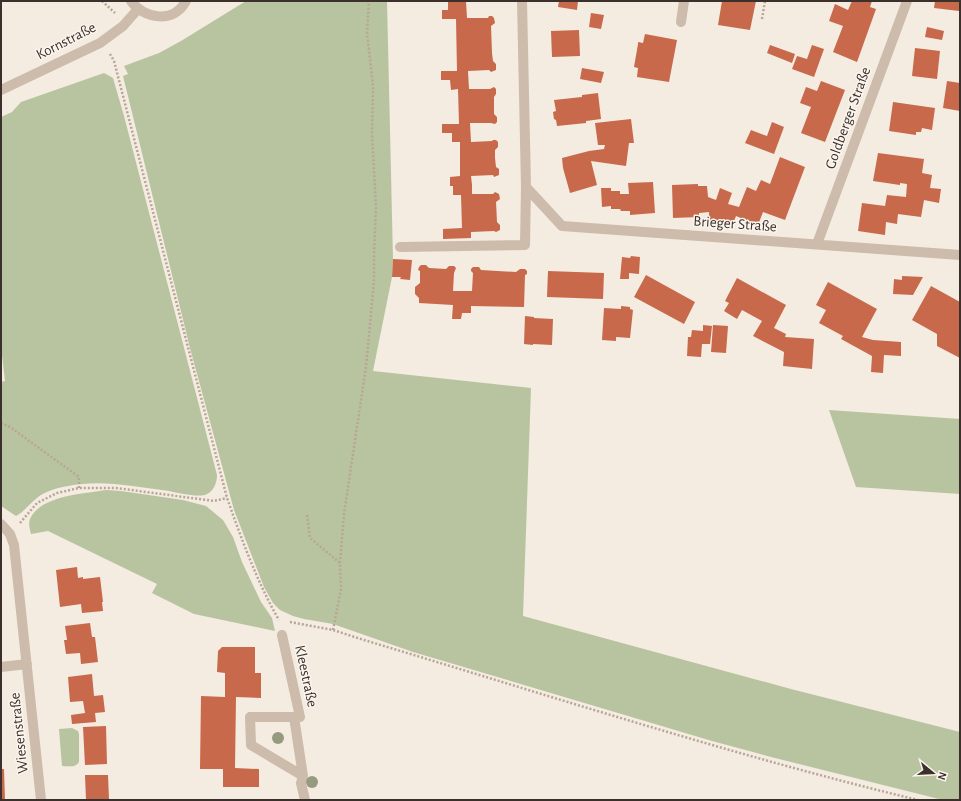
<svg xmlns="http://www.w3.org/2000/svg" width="961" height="801" font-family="'Alegreya Sans',sans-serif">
<rect width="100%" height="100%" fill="#f4ebe1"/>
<!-- green -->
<path fill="#b8c4a0" d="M246,1H387L393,259L392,277L373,371L531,388L523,616L791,689L960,732V800H943L771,757L712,741L413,652L333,624L304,619L293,616L280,610L273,603L264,587L234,510L190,348L123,76L128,74L124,66L159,53L181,41Z
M104,73L113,78L124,116L217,475C217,482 214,492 205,495C194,497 180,493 169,491C135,487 101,479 68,486C57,488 45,491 37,498C29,504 24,512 16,516L1,506V382L5,381L1,347V117L12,112L21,102Z
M829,410L960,419V494L856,487Z
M106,490L121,491L183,500L206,506L223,520L233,537L242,562L261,602L272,618L275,631L194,614L152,593L157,584L48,531L31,534C30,529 28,523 30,519C41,495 84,494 106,490Z
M72,728L78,731L79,734V762C75,768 69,766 62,766L59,729Z"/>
<!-- building -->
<path fill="#c8694b" d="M448,1H466L467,18H488L489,16H492L494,18L495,23L491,26L492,53L493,61L496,64V70L491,72L489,70L468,71L469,89H490L494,87L496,89V94L494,97V114L497,117V122L495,124L491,123H470L471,142L492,141L493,140H496L498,142V147L495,150V158L496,167L499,169V175L494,177L493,175L471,176L472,185V194H493L495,192L499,194L500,199L496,202L497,222L500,225V230L496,232L494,231L471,232V238L443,239V229L462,228L461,195H453V186H450V177L460,176V142H452V133H442V124H459L458,89L451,90L450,80H441V71H457L456,19H442V10H448Z
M559,1H578L577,10L558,7Z
M722,1H756L750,30L718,25Z
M852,1H872L870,7L876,9L857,62L833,52L843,26L829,21L835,4L848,10Z
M935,1H960L959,11L934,8Z
M591,13L604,15L601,29L589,27Z
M927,27L944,31L942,40L925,37Z
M579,30L580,56L552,57L551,31Z
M645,34L677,40L669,82L637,77L638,68L634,67L638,44V42L643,43Z
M770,45L795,54L792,63L767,53Z
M812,45L824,49L814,77L792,69L797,56L807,59Z
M915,48L940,51L937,79L912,76Z
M582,68L604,72L601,83L580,79Z
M821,81L845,90L825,142L801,133L811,107L800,103L806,87L817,91Z
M947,81L960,83V111L943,108Z
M598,93L601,119L586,121V123L557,126L556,120L554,119L553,112L556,111L554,100L582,97V95Z
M893,102L935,108L932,130L922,128L921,132H916V135L889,131Z
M631,119L634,143H629L626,166L591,161L597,185L570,193L563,168L562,158L589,151L604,149L605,145H598L595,123Z
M772,122L784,127L774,154L745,143L751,130L767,136Z
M878,153L924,159L922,173L932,175L930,188L941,189L939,203L924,200L921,217L898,214L897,224L886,222L885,235L858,231L862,203L885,206L887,195L906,197L907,184L900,183V185L873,181Z
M780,157L805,167L785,220L763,212L758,225L736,216L732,226L721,223L720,226L709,224V212L699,213V217L673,218L672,185L698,184V186H707L708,197L716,200L720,188L732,193L728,204L739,207L747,187L756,191L761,180L770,184Z
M653,182L655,213L630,215V211H621L620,209H611V206L602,207L601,188H611V191H620V194H629L628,183Z
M631,256L640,257L639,274L629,273V279H620L622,257L630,258Z
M393,259L412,260L410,280L400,279L401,277H392Z
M421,265H426L429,268L446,269L449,266H454L456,268L454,273L453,291H472L473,273L471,271V269L473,267H479L481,270L516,272L520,269H525L527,271V274L525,275L524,307L471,306V313H462L461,319H452L453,305L419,303V298L415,294V287L420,283V271L418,270L419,267Z
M548,271L604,273L603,299L547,297Z
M646,275L695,302L684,324L634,297Z
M902,276L923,277L913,295L893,294L894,279L902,280Z
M737,278L786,305L774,328L786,334L785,337L814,339L812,369L783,366L784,352L753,336L762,321L742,310L737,319L724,311L729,303L725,301Z
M828,282L877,309L862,337L873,340L901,342V356L884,355L883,373L871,372L872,356L841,339L843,336L819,323L826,310L816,305Z
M931,286L960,302V358L937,346V334L912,320Z
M621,306L630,307V309L633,310L630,338L616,337V341L602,340L604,308L621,309Z
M525,316L534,317V318L553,319L552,345L533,344V330V345L524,344Z
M703,325L712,326L710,344H702L701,357L687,356L688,337H691L692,330L703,331Z
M713,325L728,326L726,353L711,352Z
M77,567L78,578L83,577V579L100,577L103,602H102L103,611L82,613L81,604L60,607L56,570Z
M90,623L92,637H95L98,662L81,664L80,653L66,654L64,640H67L65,626Z
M222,647H255V673H261V698L236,697L235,768L259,769V787H223V769H200L201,696L225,697V673L217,672L218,651Z
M92,674L94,696L103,695L105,712L95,713L96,722L72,724L71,715L85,713L83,701L70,702L68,677Z
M106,726L107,764L85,765L83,727Z
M1,769H4L5,800H1Z
M85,775H108L109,799L86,800Z"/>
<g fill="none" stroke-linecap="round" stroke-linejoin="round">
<!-- path -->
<path stroke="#b9a596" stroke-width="2.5" stroke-dasharray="2 2" stroke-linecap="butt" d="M102,1L115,13
M762,19L765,1
M110,54L114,61L227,498C242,540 257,582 279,620
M1,423L10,427L79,477V488
M307,515L310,538L340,563L341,589L333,630
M20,523L37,503L57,493L79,488H116L214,501L227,498
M340,563L344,514L366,367L374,281V254L376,207L372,135L373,86L367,32L369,1
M290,622L333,630L364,640C548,695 731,755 918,800"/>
<!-- street -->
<path stroke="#cdbbac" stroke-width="10" d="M131,1C144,19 174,24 186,1
M522,1L526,187L562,226L960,255
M681,22L684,1
M1,90L100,43L123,26L138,9
M817,244L907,1
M400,247L525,245L526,187
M1,524L10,534L14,545L41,800
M282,635L300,717H294L303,776L301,783L305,800
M1,667L27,664
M294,717H250L251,745L303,776"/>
</g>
<!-- trees -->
<g fill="#969b7f">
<circle cx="278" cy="738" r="6"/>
<circle cx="312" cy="782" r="6"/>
</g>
<g text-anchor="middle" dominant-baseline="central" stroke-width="3" stroke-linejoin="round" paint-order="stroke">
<!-- street labels -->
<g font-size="15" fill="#3b302b" stroke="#fbf5ee">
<text transform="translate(66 41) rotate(-27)">Kornstraße</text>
<text transform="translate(848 118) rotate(-70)">Goldberger Straße</text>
<text transform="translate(735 224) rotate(4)">Brieger Straße</text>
<text transform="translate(306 676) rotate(78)">Kleestraße</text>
<text transform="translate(19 733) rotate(-96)">Wiesenstraße</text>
</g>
</g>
<!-- border -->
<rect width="961" height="801" fill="none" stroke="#3b302b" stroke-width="4"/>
<!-- north arrow -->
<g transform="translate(933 773) rotate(108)" stroke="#fbf5ee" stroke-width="3" paint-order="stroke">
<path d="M0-3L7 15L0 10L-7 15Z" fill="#3b302b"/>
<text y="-6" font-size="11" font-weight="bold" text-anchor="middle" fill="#3b302b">N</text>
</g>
</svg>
